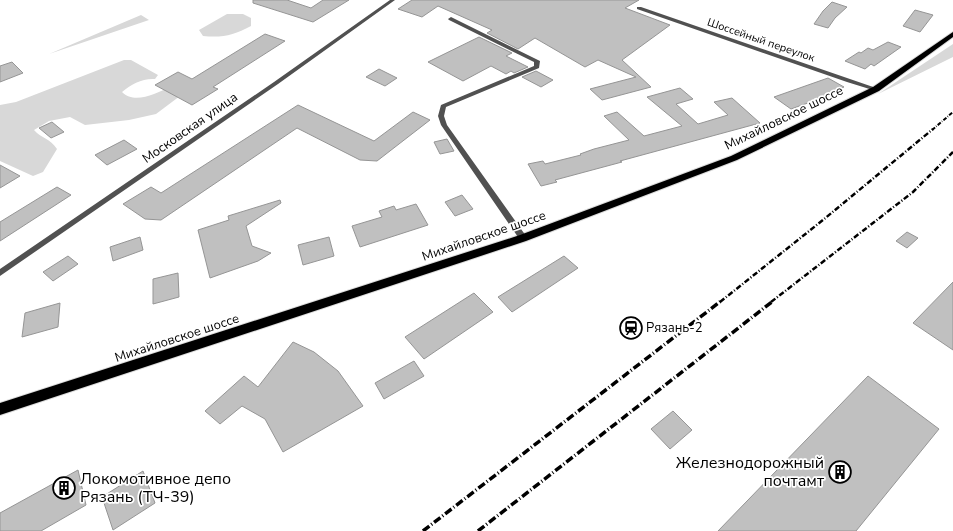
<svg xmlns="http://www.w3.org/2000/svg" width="953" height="531" font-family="'Nunito Sans',sans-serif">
<rect width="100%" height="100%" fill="#fff"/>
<!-- green -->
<path fill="#d8d8d8" d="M227,14H243L251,18V26C234,35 223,38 203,36L199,30Z
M141,15L149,20L49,54Z
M953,44V57L878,94Z
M124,60H131L158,75L155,79C143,78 131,84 122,92C135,105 156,93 170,87L180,96L156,114L129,120L85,125L70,117L49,121L34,130C42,139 50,138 57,149L43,172L33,176L0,161V105L16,102Z"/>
<!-- building -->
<path fill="#c0c0c0" stroke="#959595" d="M253,0H287L311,8L323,0H349L313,22L253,3Z
M412,0H639L625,8L670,25L622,60L651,87L602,100L590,89L636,77L598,60L585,67L535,38L518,49L487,33L492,30L438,6L422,17L398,9Z
M832,2L847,7L835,18L828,28L814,24L823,11Z
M915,10L933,15L920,32L903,26Z
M265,34L285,41L213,87L218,89L192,105L155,85L178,72L192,79Z
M479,37L512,53L506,56L528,67L514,73L511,71L506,74L491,66L463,81L428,62Z
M888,42L901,47L874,66L871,64L865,69L845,61L859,52L861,53L868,48L873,50Z
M12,62L23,73L0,82V66Z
M379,69L397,78L385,86L366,77Z
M536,71L553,80L541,87L522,77Z
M828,78L844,87L828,94L830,95L791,109L774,97Z
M680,88L693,99L676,104L698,124L728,115L714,102L732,98L760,123L620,161L622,162L555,180L557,182L541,186L528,164L543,161L545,164L581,155L580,154L594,149L629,140L604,116L617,112L644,136L682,126L647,97Z
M298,105L374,141L413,112L430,120L377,161L360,160L297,128L161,220L145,219L123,204L151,187L161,193Z
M52,122L64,132L51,138L39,128Z
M447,139L454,151L440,154L434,142Z
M124,140L137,149L107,165L95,155Z
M0,165L20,176L0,188Z
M57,187L71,195L0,241V222Z
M462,195L473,209L455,216L445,202Z
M280,200L281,203L246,226L252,246L271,253L258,261L210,278L198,230L229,220L228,216Z
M416,204L428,225L360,247L352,226L382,217L379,211L394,206L396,210Z
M907,232L918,238L907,248L896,241Z
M140,237L143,250L113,261L110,247Z
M329,237L334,256L303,265L298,245Z
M68,256L78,264L53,281L43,272Z
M564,256L578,268L512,312L498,297Z
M178,273L179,297L153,304V279Z
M953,282V350L913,323Z
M474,293L493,312L424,359L405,337Z
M60,303L58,327L22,337L25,313Z
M293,342L314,352L338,371L363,406L283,452L265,419L242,406L220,424L205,411L244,376L258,387Z
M414,361L424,376L384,399L375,383Z
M868,376L939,429L856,531H718Z
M673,411L692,430L670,449L651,429Z
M78,470L86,505L41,531H0V513Z
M143,471L155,503L113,530L102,497Z"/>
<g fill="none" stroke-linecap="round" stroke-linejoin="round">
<!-- primary casing -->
<g stroke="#dbdbdb" stroke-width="2">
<path id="primary" d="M953,32V37L879,91L737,160L526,241L0,415V403L520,235L731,156L873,87Z"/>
</g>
<!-- minor -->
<path fill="#515151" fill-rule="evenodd" d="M390,0H395L278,84L0,276V269L274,82Z
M637,7H641L879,89L876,91L847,82L637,9Z
M451,17L540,61L539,68L446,107L444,116L447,125L526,236L527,238L526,240H520L441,125L438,116L441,105L534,66V62L449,20L448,19Z"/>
<!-- primary -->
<use href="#primary" fill="#000" fill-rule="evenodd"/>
<!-- rail-far2 -->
<path stroke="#000" stroke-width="2" stroke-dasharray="4 1.5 0.5 1.5" stroke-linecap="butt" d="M932,130L953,112"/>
<!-- rail-far1 -->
<path stroke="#000" stroke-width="2.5" stroke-dasharray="5.5 2 1 2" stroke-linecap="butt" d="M720,302L823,220L933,129
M771,302L913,192L953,152"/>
<!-- rail -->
<path stroke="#000" stroke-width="3.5" stroke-dasharray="8 2.5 1 2.5" stroke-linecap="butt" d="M423,531L721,301
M478,531L773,301"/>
</g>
<!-- icons -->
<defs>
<g id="station-ring" transform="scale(1.15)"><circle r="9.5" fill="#fff" stroke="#000" stroke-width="1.5"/><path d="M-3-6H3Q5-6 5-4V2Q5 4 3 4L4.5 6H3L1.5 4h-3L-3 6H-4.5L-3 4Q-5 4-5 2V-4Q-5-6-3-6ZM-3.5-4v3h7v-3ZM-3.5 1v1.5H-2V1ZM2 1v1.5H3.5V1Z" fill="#000"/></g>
<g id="building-ring" transform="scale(1.15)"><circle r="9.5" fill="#fff" stroke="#000" stroke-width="1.5"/><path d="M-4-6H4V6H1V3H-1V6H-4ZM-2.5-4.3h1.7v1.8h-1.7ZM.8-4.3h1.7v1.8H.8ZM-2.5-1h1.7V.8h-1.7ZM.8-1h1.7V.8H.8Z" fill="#000"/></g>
</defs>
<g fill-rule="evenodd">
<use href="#station-ring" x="631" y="328"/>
<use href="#building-ring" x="840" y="472"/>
<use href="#building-ring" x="64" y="488"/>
</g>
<g text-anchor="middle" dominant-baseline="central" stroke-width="3.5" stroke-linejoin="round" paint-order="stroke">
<!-- far-street labels -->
<g font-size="11" fill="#000" stroke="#fff">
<text transform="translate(761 40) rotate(19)">Шоссейный переулок</text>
</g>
<!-- street labels -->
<g font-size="13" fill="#000" stroke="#fff">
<text transform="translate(784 118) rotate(-26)">Михайловское шоссе</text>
<text transform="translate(190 128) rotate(-35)">Московская улица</text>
<text transform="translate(484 236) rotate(-19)">Михайловское шоссе</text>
<text transform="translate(177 338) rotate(-18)">Михайловское шоссе</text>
</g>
<!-- poi labels -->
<g font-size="13" fill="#000" stroke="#fff" text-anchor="start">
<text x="646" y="328">Рязань-2</text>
</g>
<!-- near-poi labels -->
<g font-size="16" fill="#000" stroke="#fff" text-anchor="end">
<text x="824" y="463">Железнодорожный<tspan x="824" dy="18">почтамт</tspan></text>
<text x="80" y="479" text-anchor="start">Локомотивное депо<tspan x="80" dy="18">Рязань (ТЧ-39)</tspan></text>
</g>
</g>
</svg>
